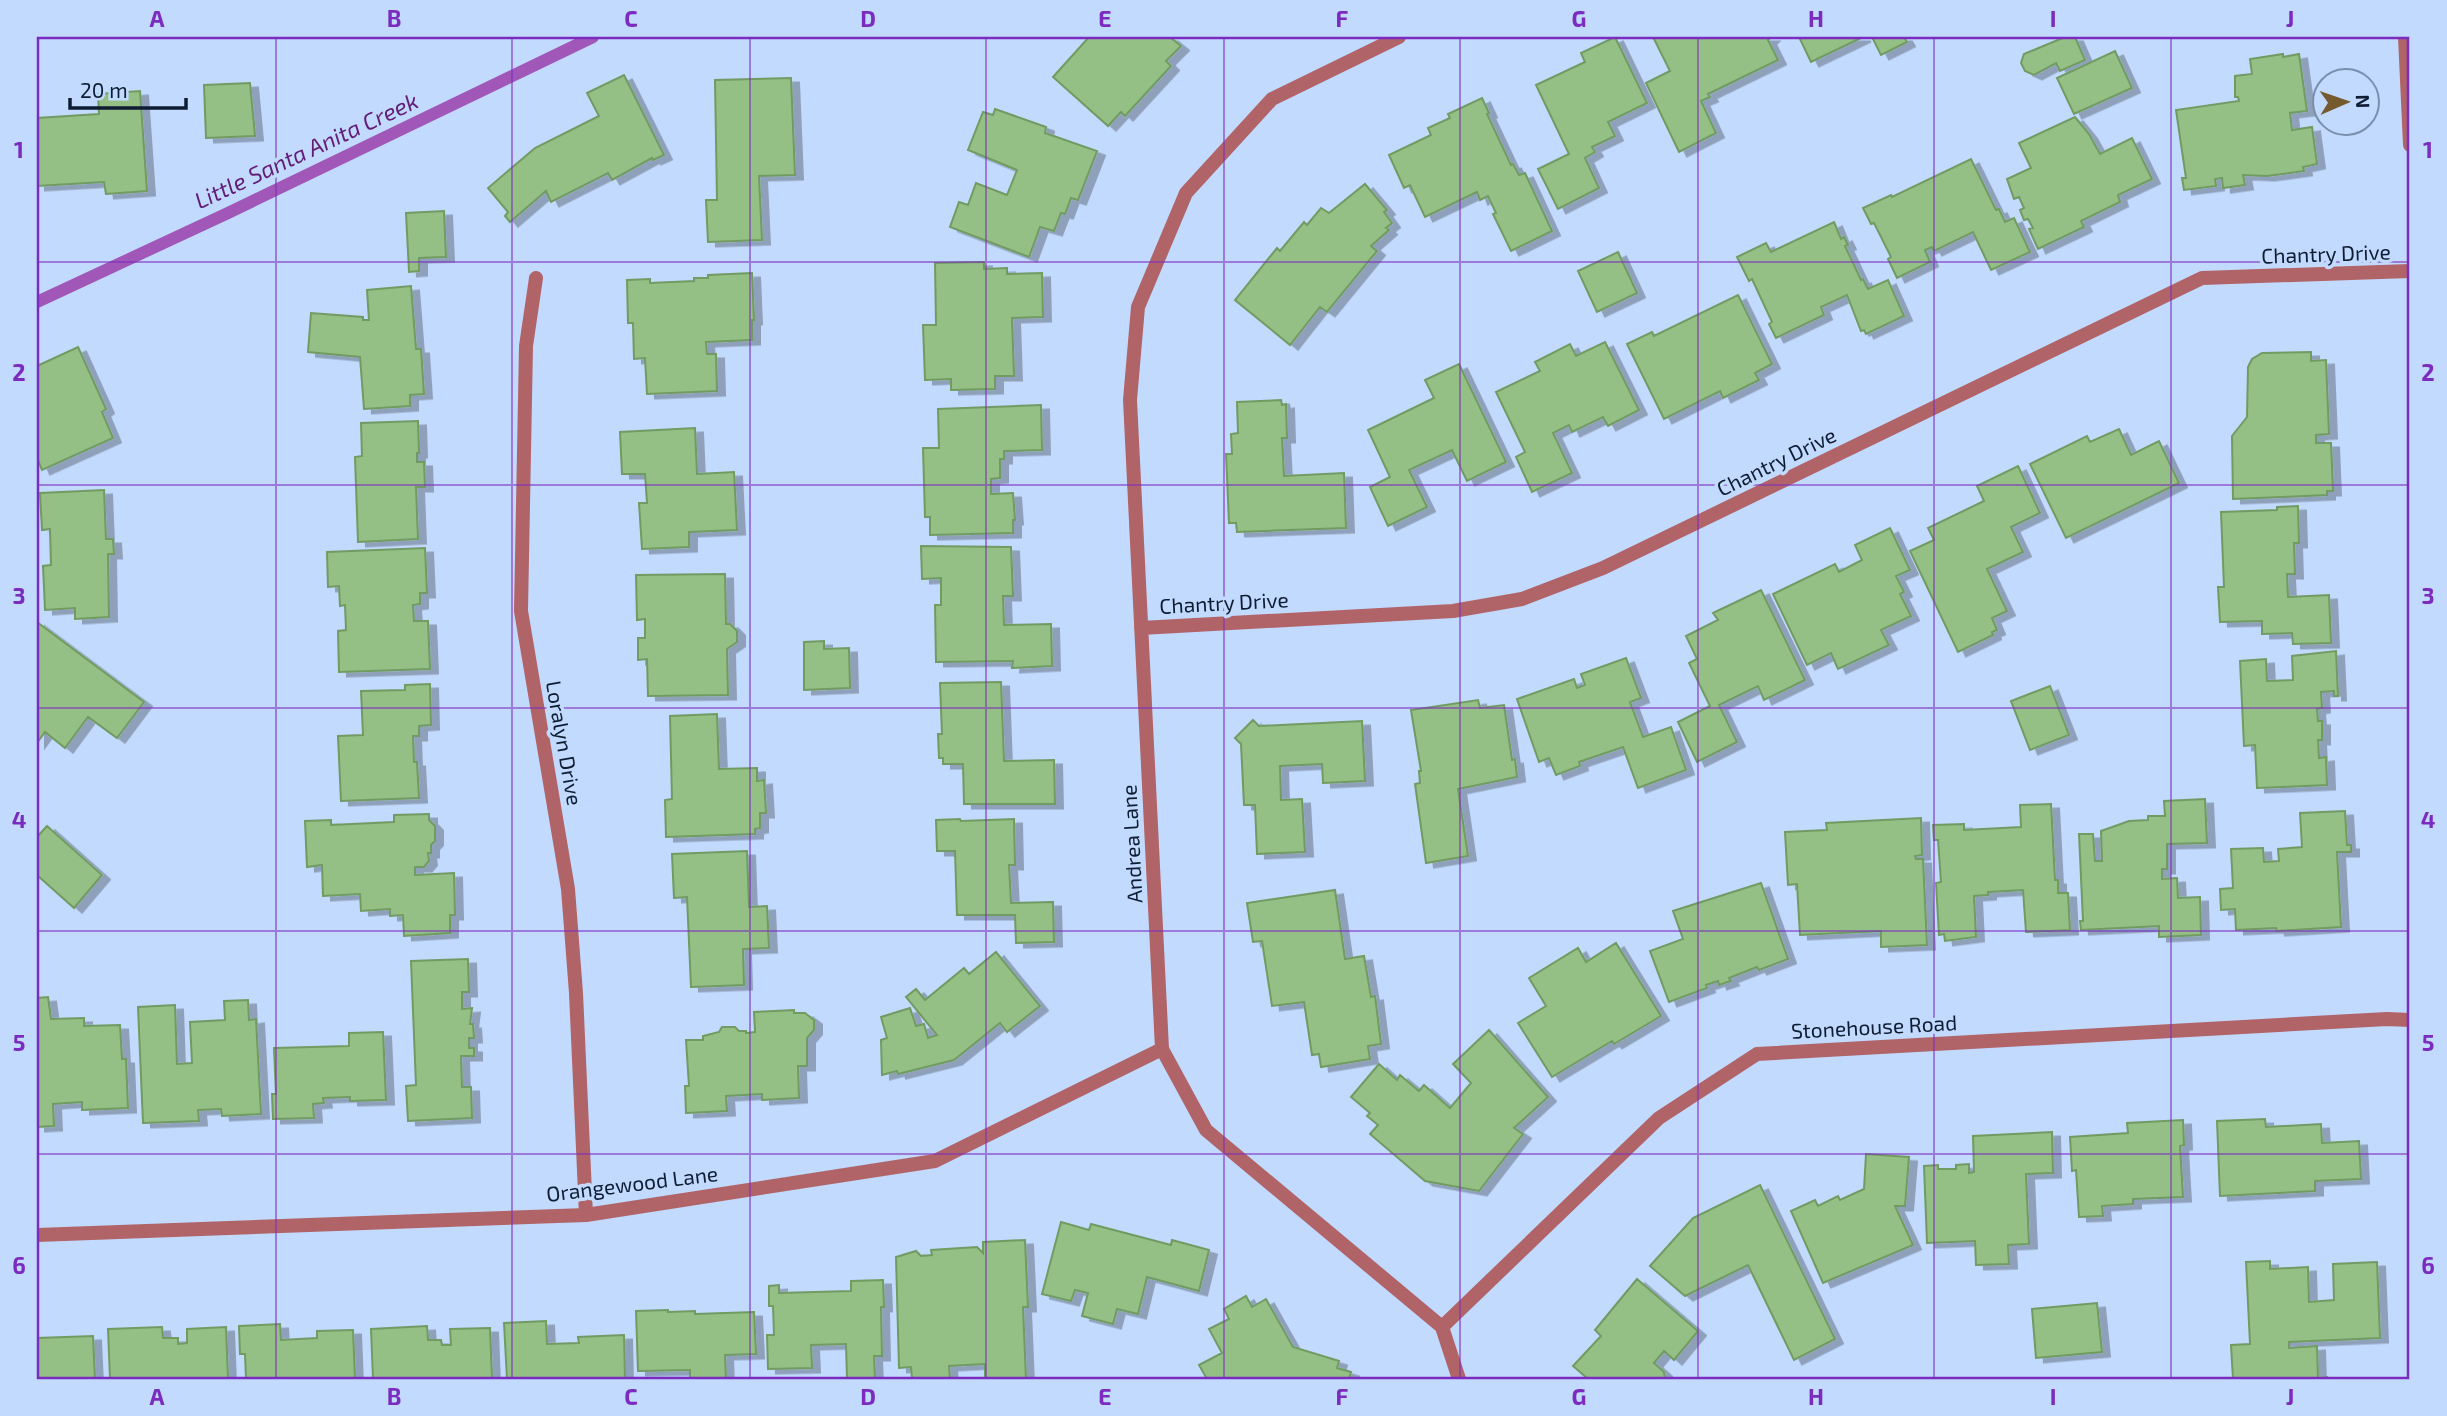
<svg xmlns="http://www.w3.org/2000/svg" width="2447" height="1416" font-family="'Exo 2',sans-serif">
<defs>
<filter id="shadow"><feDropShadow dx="8" dy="4.5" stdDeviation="0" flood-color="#0004"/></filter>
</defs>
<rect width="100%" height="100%" fill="#c2dafe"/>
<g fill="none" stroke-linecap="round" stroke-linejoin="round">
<!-- stream -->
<path stroke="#a157b8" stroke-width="12" d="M37,302L228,213L593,37"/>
</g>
<!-- building -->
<path fill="#94bf85" stroke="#719b62" stroke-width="2" filter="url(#shadow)" d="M1089,37H1170L1181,46L1166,61L1171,66L1125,116L1121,112L1108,126L1053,77Z
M1615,37L1647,103L1608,122L1615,136L1592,147L1595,152L1585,158L1599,188L1558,209L1538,169L1569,154L1536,85L1585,62L1581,53Z
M1653,37H1771L1768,40L1778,60L1708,94L1710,97L1701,101L1716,133L1679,152L1646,83L1670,71Z
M1799,37H1863L1811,62Z
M1872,37H1904L1907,42L1881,55Z
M2065,37H2075L2085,60L2060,71L2056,63L2034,75L2025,71L2021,63L2024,54Z
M2115,51L2132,88L2074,114L2057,78Z
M2283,54V57L2299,54L2307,111L2290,113L2292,130L2312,127L2317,164L2303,167L2304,171L2267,176L2243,175L2245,185L2223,188L2222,178L2215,179L2216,186L2184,190L2182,178H2186L2176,110L2239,101L2238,97H2235V76L2252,74L2250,59Z
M624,75L664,155L653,160L652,158L612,180L608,173L551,202L546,191L510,222L505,216L508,212L488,188L535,148L599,116L587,93Z
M791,78L795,175L759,176L762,240L708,242L706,200H717L715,80Z
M250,83L255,136L206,138L204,85Z
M140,91L147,191L106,194L104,182L37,186V118L99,114L98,94Z
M1482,98L1489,113L1487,114L1511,165L1513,164L1519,175L1525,173L1552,231L1511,251L1493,214L1496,213L1488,196L1480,200L1477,192L1425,217L1410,185L1404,188L1389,155L1431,135L1428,128L1450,118L1448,114Z
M995,109L1046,127L1045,133L1097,151L1078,200L1071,198L1065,214L1061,213L1054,231L1040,227L1029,257L950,227L959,202L968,205L976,183L1007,195L1017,170L968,150L983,112L993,115Z
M2075,117L2089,134L2100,154L2132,138L2152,179L2118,195L2120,202L2081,221L2084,227L2038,249L2029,229L2033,228L2028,219L2024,220L2020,210L2024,208L2019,197L2014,199L2007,179L2031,168L2019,143Z
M1971,159L1996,210L1999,209L2005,222L2014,218L2030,252L1991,270L1973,232L1934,251L1932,247L1925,250L1930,262L1897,278L1888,259L1891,257L1874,223L1871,224L1863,208L1891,195L1892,197Z
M1365,184L1387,210L1384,212L1392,223L1386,228L1389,230L1371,246L1377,251L1327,312L1320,307L1290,345L1235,300L1277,248L1280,251L1304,222L1307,225L1321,208L1329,213Z
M444,211L446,257L419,258V271L409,272L406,213Z
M1834,222L1841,239L1844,237L1848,245L1845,246L1861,280L1863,279L1868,289L1888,280L1904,316L1866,334L1864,330L1861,331L1847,295L1821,307L1824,315L1776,338L1769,324L1772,322L1752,279L1749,281L1737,257L1766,243L1771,252Z
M1618,252L1637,293L1597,312L1578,271Z
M984,262V269L1007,268V274L1042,273L1043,317L1012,318L1014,376H995V389L951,390V379L925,380L923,325H936L935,263Z
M752,273L754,320H752V340L706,342L707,354H716L717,391L647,394L645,358L634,359L633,323H628L627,280L650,279V283L694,281V278H708V275Z
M411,286L416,349H421L424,394L410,395V406L364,409L360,357L308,352L311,313L363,317V320H369L367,290Z
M1738,295L1772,364L1755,373L1759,380L1723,398L1720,391L1664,419L1627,344L1652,332L1654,336Z
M1605,342L1639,410L1608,426L1603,417L1572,432L1569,425L1553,433L1572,473L1532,492L1516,457L1525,452L1496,392L1540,371L1535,362L1570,344L1576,356Z
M78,347L106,409L102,412L113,438L42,470L37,458V366Z
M2311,352V361L2326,360L2329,434L2316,435V443H2331L2333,491H2327V495L2233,499L2232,436L2247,417L2248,367L2252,359L2262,353Z
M1459,364L1506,462L1467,481L1452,450L1409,470L1427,507L1388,526L1370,487L1390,477L1368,430L1434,398L1425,380Z
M1281,400L1282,405L1286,404L1287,438H1282L1284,476L1344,473L1346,528L1237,532L1236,523H1229L1226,454H1232L1231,434L1238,433L1237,402Z
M1041,405L1042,450L1004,451V459H1000V478L991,479V494L1013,493L1015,520H1013V533L930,535V517H925L923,448H939L938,409Z
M418,421L419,453H417V462H424L425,487H416L418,539L358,542L355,457L362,456L361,423Z
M695,428L697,474L734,472L737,530L689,532V547L642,549L639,503H647L645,474H622L620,432Z
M2119,429L2131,455L2159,441L2179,483L2066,538L2030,464L2087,436L2090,442Z
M2018,466L2040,513L2011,527L2023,552L1987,569L2007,611L1992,618L1997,630L1992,632L1993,635L1958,652L1910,551L1934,540L1928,528L1984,501L1977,486Z
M104,490L106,539H113L114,554H108L109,617L75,619V608L45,610L43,566L51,565L50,529L42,530L40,493Z
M2298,506L2299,543H2294L2295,574H2287L2288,597L2329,595L2331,643L2293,644L2292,633L2262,634V621L2220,622L2218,587H2224L2221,512L2277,510V507Z
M1890,528L1910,570L1896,576L1904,592L1900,594L1911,616L1881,630L1889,645L1838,669L1831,653L1807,665L1773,594L1835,564L1839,572L1862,560L1855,545Z
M921,546L1011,547L1013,596H1003L1004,625L1051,624L1052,666L1012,668L1013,661L936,662L935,605H941V578L922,579Z
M425,548L427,593H420V604L413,605L414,621H428L430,669L339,672L338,631L346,630L345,605L340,606L339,586L328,587L327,552Z
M725,574L726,624H730L737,631V642L727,649L728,695L648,696L647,659L638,660V638H645V619L637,620L636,575Z
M1761,590L1805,680L1764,700L1758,686L1719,705L1737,742L1697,762L1678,722L1710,706L1689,663L1697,659L1686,636L1718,620L1713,613Z
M37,622L144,702L117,738L88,717L65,748L45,732L37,743Z
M824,641V649L849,648L850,688L804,690V642Z
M2336,651L2338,696H2334V691L2321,692L2322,708L2317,709L2318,721H2322V740H2318L2319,758L2326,757L2327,785L2257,788L2255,745L2244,746L2240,661L2266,659L2267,681L2293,680L2292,656Z
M1626,658L1641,698L1630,702L1643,737L1671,727L1686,770L1638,788L1623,747L1579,762L1580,766L1556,775L1549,758L1539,762L1517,699L1574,679L1577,688L1585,685L1581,674Z
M1001,682L1004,761L1054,760L1055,804H964L963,764H943V758H939L938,734H942L940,683Z
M430,684L431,725L419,726V736H413L414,762H417L419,798L341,801L338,736L363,735L361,691L405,690V685Z
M2050,686L2069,735L2030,750L2011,701Z
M1478,700L1480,708L1504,705L1512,760L1515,759L1517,777L1458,789L1468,856L1426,863L1415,784L1420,783L1419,771H1421L1411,710Z
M717,714L719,769L757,768V781L764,780L766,813H760V828L755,829V834L666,837L665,800L672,799L670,716Z
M1253,720L1259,726L1362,721L1365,781L1323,783L1322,764L1280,766L1281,800L1302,799L1305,852L1257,854L1255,805H1244L1241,744L1235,738Z
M2205,799L2207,843L2167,844V869H2162V879L2177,878L2178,898L2200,897L2201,935L2159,937V926L2081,930L2080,921H2083L2079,834H2093L2095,861H2102L2101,831L2129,821L2148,820V816H2165L2164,801Z
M2051,804L2055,880H2058V893H2068L2070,930L2026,932L2023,890L1988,892V895L1974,896L1976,937L1945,941L1944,934L1939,935L1936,883L1941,882L1938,840H1934L1933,825L1964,824V830L2021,827L2020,805Z
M2345,811L2347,845H2351V852H2337L2341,927L2277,931L2276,928L2236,930L2235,909L2221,910L2220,889L2233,888L2231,849L2263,848L2264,862L2279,861L2278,849L2302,847L2300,813Z
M429,814V820L435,826V841L431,845V853H428L429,861L424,867H415V875L454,873L455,915H450V933L404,936L403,915L390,916V909L361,911L360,894L323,896L322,865L307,867L305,821L331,820V825L394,822V815Z
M1921,818L1922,855L1915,856L1916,859H1923L1927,945L1881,947V931L1800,935L1797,884L1788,885L1785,832L1827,830L1826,823Z
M960,819L961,821L1014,819L1015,865H1009L1011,903L1053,902L1054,942L1016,943L1015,915H957L955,851H937L936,820Z
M47,826L102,875L74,908L37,875V837Z
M747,851L749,907L767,906L769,948L743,949L744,985L691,987L687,897L674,898L672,854Z
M1761,883L1788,959L1759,970L1757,967L1729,978L1731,981L1719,985L1718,981L1706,985L1707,988L1669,1002L1650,951L1683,939L1673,911Z
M1335,890L1345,959L1364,956L1371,997L1375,996L1381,1044L1368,1046L1370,1059L1321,1067L1319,1054L1312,1055L1304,1002L1272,1006L1262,941L1253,942L1247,903Z
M1616,943L1661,1016L1614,1044L1612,1041L1552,1077L1518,1023L1546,1006L1529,978L1578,948L1586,962Z
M996,952L1040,1006L1007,1032L1000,1023L954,1060L898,1074L897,1071L882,1075L881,1040L887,1038L881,1017L910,1008L916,1026L924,1024L928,1038L937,1035L906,997L916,989L925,1000L964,968L969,974Z
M468,959L469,992H462V1009L472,1008L470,1024H473L474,1038H469V1048H474V1056H461L462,1087H471L472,1118L408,1121L406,1086L416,1085L411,961Z
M48,997L51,1019L84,1018V1026L120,1025L122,1059H126L128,1108L82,1110V1102L53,1104L54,1126L37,1127V998Z
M248,1000L249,1020L256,1019L261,1114L222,1116L221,1109L198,1110L199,1121L143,1123L138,1007L175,1005L177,1064L192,1063L190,1022L225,1020L224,1001Z
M794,1010V1013H805L814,1020V1030L807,1038V1066H798L799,1098L762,1100V1094L726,1096L727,1111L686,1113L685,1086H689L686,1040H703V1036L719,1032L722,1027H735L739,1031H746V1033L755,1032L754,1012Z
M1489,1030L1548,1097L1514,1128L1523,1134L1479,1191L1425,1181L1370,1134L1378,1125L1367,1116L1370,1113L1351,1097L1379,1064L1397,1080L1400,1075L1419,1091L1424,1085L1450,1108L1471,1083L1453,1064Z
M383,1032L386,1100L350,1101V1097L323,1098L324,1103L313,1104L314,1118L273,1119L272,1094H276L274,1048L349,1046V1033Z
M2265,1119L2266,1127L2321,1124L2322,1143L2359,1141L2361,1179L2315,1181V1191L2220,1196L2217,1121Z
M2183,1120L2184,1145L2180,1146L2183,1197L2133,1199V1204L2102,1206L2103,1216L2079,1217L2076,1170L2072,1171L2070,1137L2128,1133L2127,1123Z
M2052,1132L2053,1173L2026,1174L2029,1244L2008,1245L2009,1264L1976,1265L1975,1241L1927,1243L1924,1166L1938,1165V1169H1956V1165L1969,1164V1173L1974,1172L1973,1136Z
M1866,1154L1909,1157L1905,1206H1895L1913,1245L1823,1283L1791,1211L1815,1200L1818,1206L1838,1196L1840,1200L1864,1189Z
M1760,1185L1835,1339L1794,1360L1748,1265L1685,1296L1650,1266L1693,1218Z
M1061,1222L1089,1230L1091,1224L1171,1245L1172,1240L1209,1250L1199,1291L1147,1277L1138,1314L1117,1309L1113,1324L1082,1316L1088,1293L1075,1290L1071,1301L1042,1294Z
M1025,1240L1028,1307H1023L1026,1379H985V1364L949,1366L950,1379H912L911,1367L899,1368L896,1257L916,1251L921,1256L932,1255L931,1250L977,1247L983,1253V1242Z
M2270,1261V1269L2308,1267L2309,1302L2334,1300L2333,1264L2377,1262L2380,1338L2289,1342V1348L2317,1346L2318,1378L2327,1377V1379H2233L2231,1345L2250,1344L2246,1262Z
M1637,1279L1698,1331L1674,1360L1664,1351L1654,1363L1664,1372L1665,1379H1588L1573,1366L1601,1336L1595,1330Z
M883,1280L884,1307H881L882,1356H874L875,1379H847L846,1344L811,1345L812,1368L768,1369L767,1335H774L773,1306H769V1286L779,1285V1293L851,1291V1281Z
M1246,1296L1252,1307L1266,1299L1293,1347L1339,1361L1337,1368L1351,1372L1349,1379H1207L1199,1365L1222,1353L1209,1329L1229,1319L1224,1309Z
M2097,1303L2102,1352L2036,1358L2032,1309Z
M668,1310V1312L695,1311V1314L754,1312L756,1354L725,1355L726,1379H690V1370L638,1371L636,1311Z
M546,1321L547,1344L579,1343L578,1337L624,1335L625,1379H507L504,1323Z
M280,1324L281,1340L317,1338V1331L353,1330L355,1379H246L245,1354H240L239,1326Z
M427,1326L428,1340H441L442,1345H451L450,1329L490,1328L492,1379H373L371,1329Z
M162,1327L163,1338H178V1344L187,1343V1329L226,1327L228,1379H110L108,1329Z
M93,1336L95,1379H37V1338Z"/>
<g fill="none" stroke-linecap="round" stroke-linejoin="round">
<!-- minor -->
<path stroke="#b16467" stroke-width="14" d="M1399,37L1272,99L1186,193L1138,307L1130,400L1162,1049L1206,1130L1442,1327L1459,1379
M2405,37L2410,145
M536,278L526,346L521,611L568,889L576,993L586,1215
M1141,628L1453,611L1522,599L1603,568L2202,278L2410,271
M37,1235L586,1215L935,1161L1162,1049
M1442,1327L1659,1118L1757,1054L2387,1019L2410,1020"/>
</g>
<!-- grid -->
<path fill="none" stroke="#7b2cbf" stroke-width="2" stroke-opacity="0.55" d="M276,37V1379M512,37V1379M750,37V1379M986,37V1379M1224,37V1379M1460,37V1379M1698,37V1379M1934,37V1379M2171,37V1379M37,262H2410M37,485H2410M37,708H2410M37,931H2410M37,1154H2410"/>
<g text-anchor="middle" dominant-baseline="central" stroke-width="7" stroke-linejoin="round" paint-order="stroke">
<!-- street labels -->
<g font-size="21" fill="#0e1d33" stroke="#c2dafe">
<text transform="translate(2326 253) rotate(-2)">Chantry Drive</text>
<text transform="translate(1776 461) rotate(-26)">Chantry Drive</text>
<text transform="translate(1224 602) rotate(-3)">Chantry Drive</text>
<text transform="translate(565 743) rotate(80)">Loralyn Drive</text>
<text transform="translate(1131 844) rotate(-93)">Andrea Lane</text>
<text transform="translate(1874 1026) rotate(-3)">Stonehouse Road</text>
<text transform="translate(632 1183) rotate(-7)">Orangewood Lane</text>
</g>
<!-- water labels -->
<g font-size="23" font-style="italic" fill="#631d77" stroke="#c2dafe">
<text transform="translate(306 150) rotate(-25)">Little Santa Anita Creek</text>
</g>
</g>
<!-- border -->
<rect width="2447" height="1416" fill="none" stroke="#c2dafe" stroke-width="77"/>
<!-- north arrow -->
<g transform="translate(2346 102) rotate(88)"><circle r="33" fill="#c2dafe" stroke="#7a8ead" stroke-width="2"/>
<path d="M0-5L12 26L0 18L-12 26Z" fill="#765a2d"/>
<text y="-10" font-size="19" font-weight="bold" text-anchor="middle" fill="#0e1d33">N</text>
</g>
<!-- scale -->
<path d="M70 98v10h116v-10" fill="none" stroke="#0e1d33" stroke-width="3.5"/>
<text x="80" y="98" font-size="21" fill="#0e1d33" stroke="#c2dafe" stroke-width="5" paint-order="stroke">20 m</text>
<rect x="38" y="38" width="2370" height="1340" fill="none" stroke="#7b2cbf" stroke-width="2.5"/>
<g font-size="23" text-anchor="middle" font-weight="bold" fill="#7b2cbf">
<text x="157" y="27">A</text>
<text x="394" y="27">B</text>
<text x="631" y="27">C</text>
<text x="868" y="27">D</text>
<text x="1105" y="27">E</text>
<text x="1342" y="27">F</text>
<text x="1579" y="27">G</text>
<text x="1816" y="27">H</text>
<text x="2053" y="27">I</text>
<text x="2290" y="27">J</text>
<text x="19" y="158">1</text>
<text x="2428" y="158">1</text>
<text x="19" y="381">2</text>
<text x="2428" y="381">2</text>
<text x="19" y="604">3</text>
<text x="2428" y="604">3</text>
<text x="19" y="828">4</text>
<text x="2428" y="828">4</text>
<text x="19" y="1051">5</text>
<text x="2428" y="1051">5</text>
<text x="19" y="1274">6</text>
<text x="2428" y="1274">6</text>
<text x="157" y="1405">A</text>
<text x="394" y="1405">B</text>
<text x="631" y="1405">C</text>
<text x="868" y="1405">D</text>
<text x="1105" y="1405">E</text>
<text x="1342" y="1405">F</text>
<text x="1579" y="1405">G</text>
<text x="1816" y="1405">H</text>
<text x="2053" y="1405">I</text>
<text x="2290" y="1405">J</text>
</g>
</svg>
